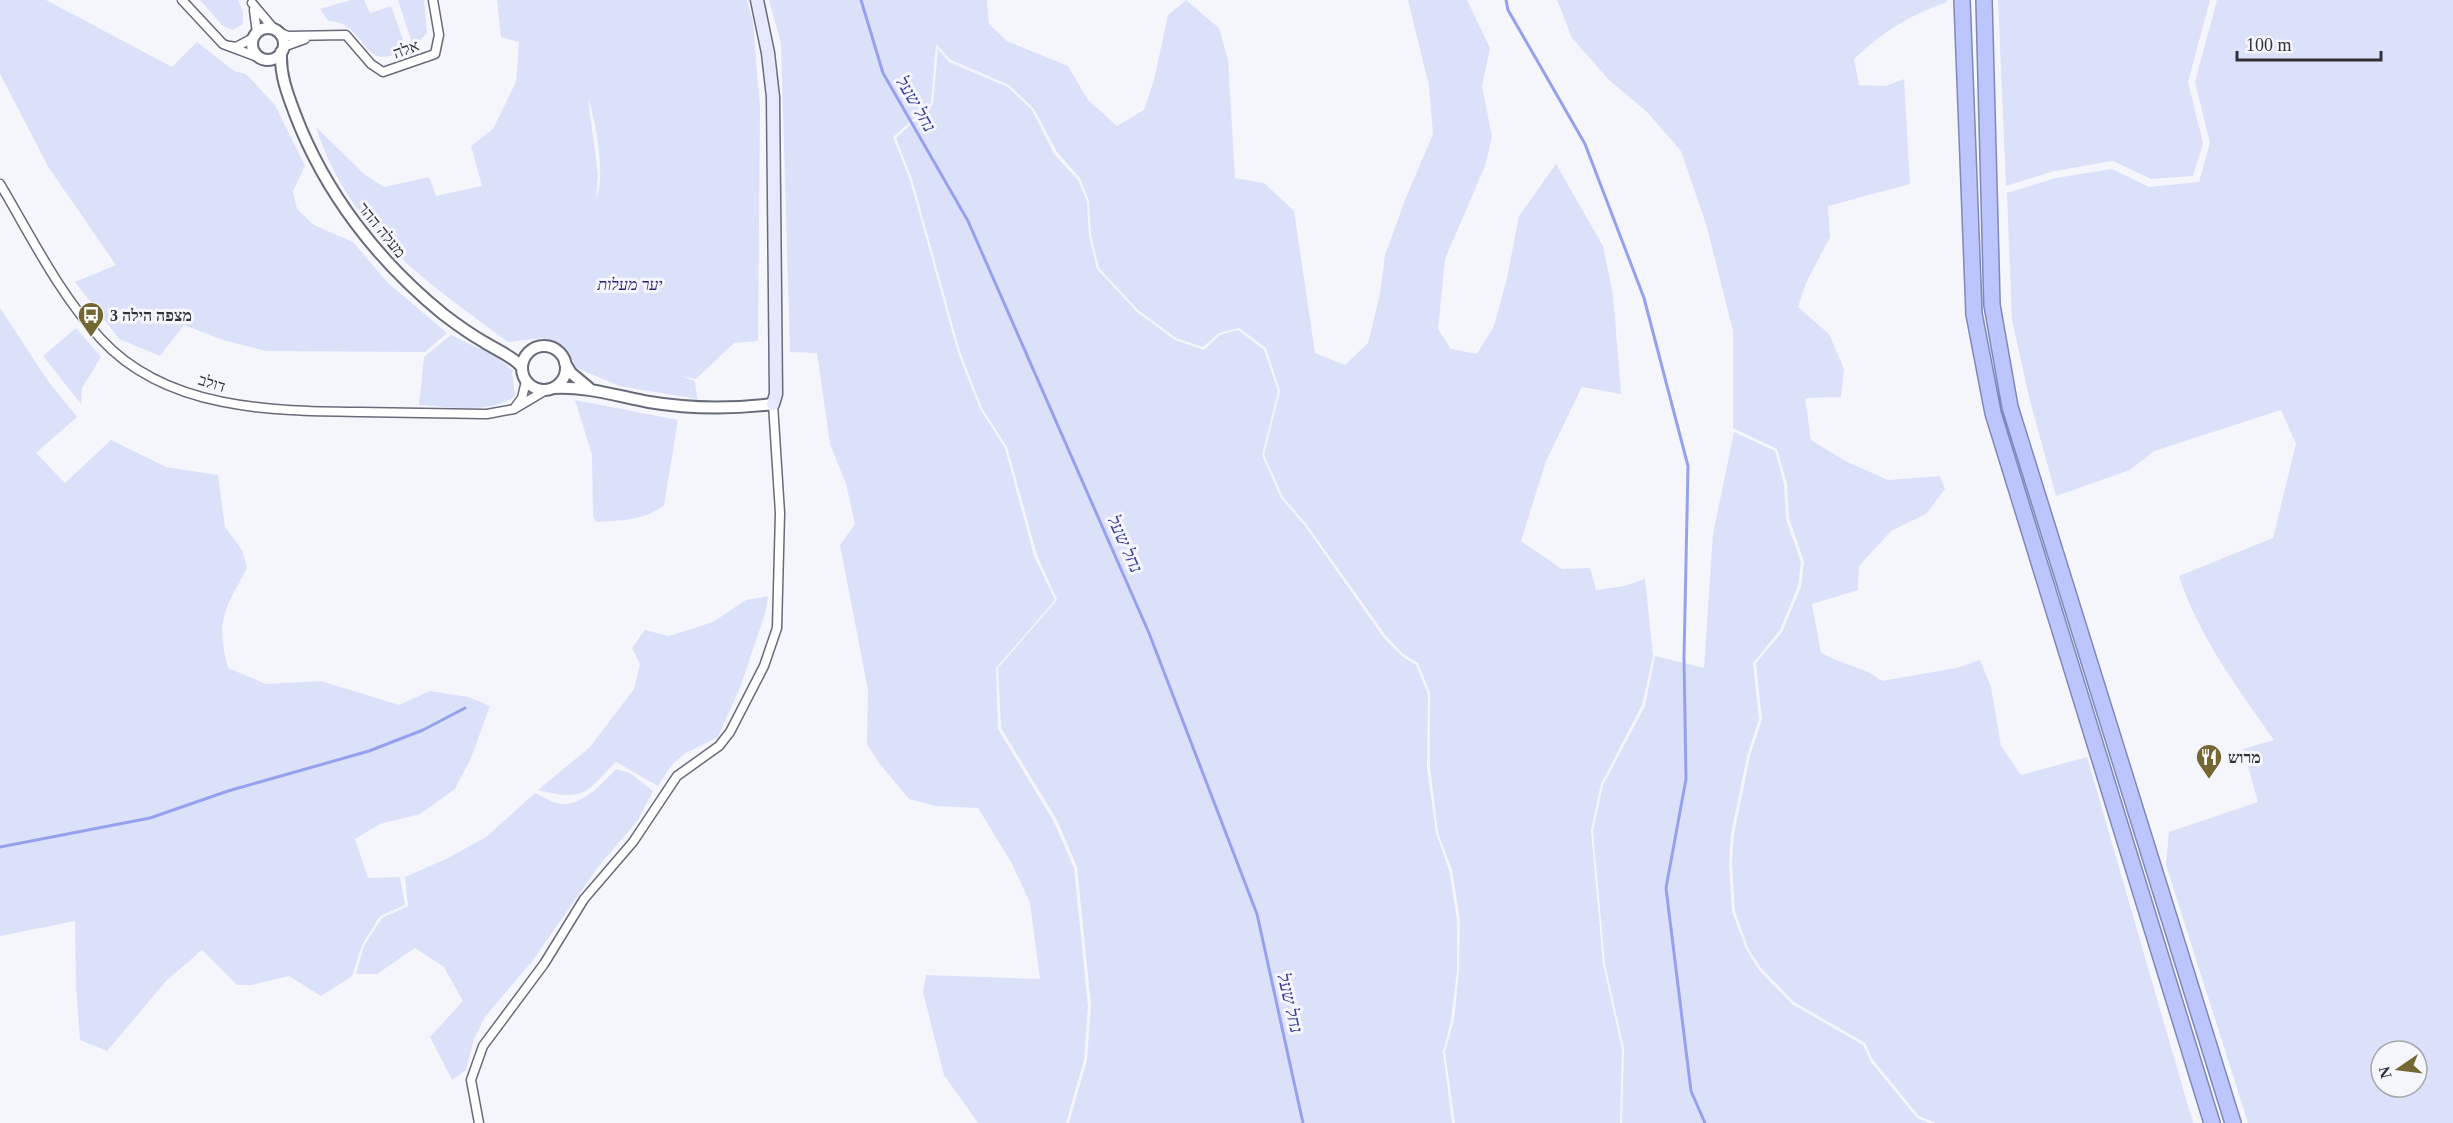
<svg xmlns="http://www.w3.org/2000/svg" width="2453" height="1123" font-family="'Times New Roman',Heebo,serif">
<rect width="100%" height="100%" fill="#f4f6fc"/>
<!-- green -->
<path fill="#dce1fa" fill-rule="evenodd" d="M0,0H46L172,67L197,42L234,71L246,74L275,105L305,166L293,191L297,209L314,225L353,242L388,283L447,333L425,352L266,351L223,340L184,325L160,356L119,339L75,282L116,265L49,168L0,74Z
M200,0H238L243,12V24L233,30L223,26Z
M351,0H364L370,13L391,6L407,51C400,53 390,57 383,57C362,56 358,20 328,21L320,9Z
M398,0H424L427,33L413,47Z
M497,0H747L753,22L760,108L758,341L734,343L696,379L681,376L695,381L697,399L619,386L575,367L543,338L508,342C425,281 349,230 316,127L364,174L384,187L429,177L436,196L482,186L471,146L493,129L516,82L519,42L501,37ZM588,98C596,121 606,176 596,199L598,176Z
M769,0H987L989,24L1007,41L1068,66L1088,100L1117,126L1144,110L1154,80L1168,15L1186,0L1219,28L1228,60L1235,178L1264,183L1294,211L1315,353L1345,365L1368,343L1380,294L1385,255L1405,200L1433,134L1429,86L1408,0H1467L1490,48L1482,86L1492,137L1485,166L1445,259L1438,329L1451,349L1477,354L1494,326L1507,278L1519,216L1556,164L1603,246L1613,295L1621,394L1582,387L1546,461L1521,541L1562,569L1590,568L1596,590L1624,586L1645,579L1653,656L1642,705L1601,784L1591,830L1603,964L1622,1049L1620,1123H1455L1445,1052L1454,1020L1459,971L1460,920L1452,870L1438,833L1430,767V693L1418,663L1403,654L1386,636L1307,525L1283,497L1264,455L1280,391L1266,348L1239,328L1219,333L1203,347L1176,338L1138,310L1099,268L1091,235L1089,201L1080,178L1057,152L1034,109L1009,85L951,60L936,44L931,103L893,137L910,180L958,353L980,409L1005,448L1034,556L1055,600L996,668L998,729L1054,822L1074,868L1088,1006L1084,1060L1066,1123H978L944,1075L923,992L926,975L1040,979L1030,903L1011,862L978,808L936,806L909,799L879,763L867,744L868,690L840,545L855,524L846,484L830,444L817,353L790,352L781,43Z
M1557,0H1946L1947,2C1908,16 1884,31 1854,59L1859,85L1886,86L1904,79L1910,184L1828,206L1830,237L1806,283L1798,307L1829,334L1844,369L1841,397L1805,398L1811,440L1845,461L1888,480L1940,476L1945,489L1926,514L1891,531L1859,566L1858,590L1812,604L1821,653C1841,664 1865,667 1882,681L1956,668L1980,660L1991,687L2001,746L2021,775L2087,757L2193,1123H1936L1919,1116L1873,1060L1865,1043L1794,1002L1761,968L1748,948L1735,911L1732,865L1734,834L1750,756L1762,719L1756,663L1782,632L1801,587L1804,562L1789,518L1787,483L1777,449L1733,428V331L1707,227L1681,151L1647,112L1609,80L1572,38Z
M1998,0H2210L2188,82L2203,143L2193,176L2151,179L2113,161L2054,171L2006,186Z
M2217,0H2453V1123H2248L2166,865L2169,832L2258,802L2243,749L2274,740C2238,689 2198,635 2179,576L2273,538L2296,444L2281,410L2154,451L2130,470L2056,496L2029,397L2012,320L2007,193L2056,178L2112,169L2149,187L2199,182L2210,143L2195,82ZM2381,1051H2417V1087H2381Z
M938,49L949,62L1008,87L1032,110L1054,154L1078,180L1087,202L1089,236L1097,269L1137,312L1175,340L1204,350L1220,335L1238,330L1264,350L1278,391L1262,455L1281,498L1305,526L1384,638L1402,656L1416,665L1428,694L1427,767L1436,833L1449,870L1457,920V971L1451,1020L1443,1052L1452,1123H1069L1087,1060L1091,1005L1077,867L1057,820L1001,728L998,668L1057,600L1037,555L1007,447L982,408L960,352L912,179L896,138L933,104Z
M0,308L48,381L77,417L36,453L65,483L111,440L166,467L218,475L225,527L242,550L247,568C225,610 215,619 228,668L266,684L321,681L399,705L430,691L468,697L490,706L471,758L455,789L420,814L380,824L355,839L368,878L400,877L405,905L380,916L362,945L352,976L321,996L289,976L252,985H237L202,950L166,981L107,1051L80,1040L76,987L75,921L0,936Z
M76,328L101,357L82,388L81,404L43,356Z
M451,335L497,357L512,370L515,396C490,415 448,406 419,405L424,357Z
M575,400L678,420L664,505C644,521 622,520 597,522L593,517L592,455Z
M1734,432L1775,451L1784,484L1786,519L1801,562L1798,586L1780,630L1753,663L1759,719L1747,756L1731,834L1729,865L1732,911L1746,949L1759,970L1792,1004L1863,1045L1871,1062L1917,1118L1929,1123H1622L1624,1049L1605,964L1593,831L1603,785L1645,706L1655,656L1704,668L1713,534Z
M768,596L765,614L741,685L718,737L684,754L670,767L658,786L616,762C585,793 585,802 538,790L590,747L634,689L640,664L632,648L645,630L669,636L713,622L746,600Z
M616,769L630,773L653,791L638,820L598,867L533,960L485,1017L474,1039L466,1070L452,1080L430,1037L463,1001L444,967L415,948L377,974H356L364,946L382,918L408,906L405,877L448,858L486,837L535,793C542,796 549,801 557,803C579,809 602,784 616,769Z"/>
<g fill="none" stroke-linecap="round" stroke-linejoin="round">
<!-- stream -->
<path stroke="#96a1ed" stroke-width="3" d="M861,0L883,73L968,221L1149,633L1257,914L1303,1123
M1506,0L1508,10L1585,144L1644,298L1688,466L1684,658L1686,779L1666,888L1691,1091L1705,1123
M0,847L150,818L228,791L369,751L423,730L465,708"/>
<!-- minor casing -->
<g stroke="#686b7a" stroke-width="11">
<path id="minor" d="M182,0L223,44L260,58
M252,3L274,29
M254,10L257,33
M278,32L288,36L346,35L371,64L383,72L435,54L439,35L433,0
M230,46L236,47L253,38
M283,47L305,39
M0,184C31,236 59,294 101,339C166,410 272,411 360,412C403,413 445,413 487,414L514,409L546,390
M516,406L522,398L526,381
M479,1123L471,1080L483,1046L544,964L584,899L633,842L677,776L719,746L730,732L764,666L777,628L780,513L773,404"/>
</g>
<!-- tertiary casing -->
<g stroke="#686b7a" stroke-width="14">
<path id="tertiary" d="M252 44a16 16 0 1 1 32 0a16 16 0 1 1-32 0Z
M281,52C280,75 287,93 295,114C325,193 378,261 443,314C456,324 470,334 484,342C498,351 511,355 522,367
M522 368a22 22 0 1 1 44 0a22 22 0 1 1-44 0Z
M565,363L571,373L589,388
M553,388C586,386 617,396 649,402C690,409 732,409 773,404"/>
</g>
<!-- secondary casing -->
<g stroke="#686b7a" stroke-width="15">
<path id="secondary" d="M757,0L768,53L773,97L776,394L773,404"/>
</g>
<!-- trunk casing -->
<g stroke="#8088b7" stroke-width="18">
<path id="trunk" d="M1962,0L1974,314L1993,413L2212,1123
M1984,0L1992,305L2010,407L2233,1123"/>
</g>
<!-- minor -->
<use href="#minor" stroke="#fff" stroke-width="8"/>
<!-- tertiary -->
<use href="#tertiary" stroke="#fff" stroke-width="10"/>
<!-- secondary -->
<use href="#secondary" stroke="#e6e9fe" stroke-width="12"/>
<!-- trunk -->
<use href="#trunk" stroke="#bcc6fc" stroke-width="15"/>
</g>
<!-- icons -->
<defs>
<g id="bus-pin" transform="scale(1.35)"><path d="M0 17L-7.5 6A9.5 9.5 0 1 1 7.5 6Z" fill="#736734" stroke="#f4f6fc"/><path d="M-5-6H5V4H4V6H2V4H-2V6H-4V4H-5ZM-3.5-4V0h7V-4ZM-3.5 1.2v1.5H-2V1.2ZM2 1.2v1.5H3.5V1.2Z" fill="#fff"/></g>
<g id="restaurant-pin" transform="scale(1.35)"><path d="M0 17L-7.5 6A9.5 9.5 0 1 1 7.5 6Z" fill="#736734" stroke="#f4f6fc"/><path d="M-5-6h1v4h1v-4h1v4h1v-4h1v5L-1.5 .5V6h-2V.5L-5-1ZM5-6V6H3V1.5H1.5Q1.5-4 5-6Z" fill="#fff"/></g>
</defs>
<g fill-rule="evenodd">
<use href="#bus-pin" x="91" y="315"/>
<use href="#restaurant-pin" x="2209" y="757"/>
</g>
<g text-anchor="middle" dominant-baseline="central" stroke-width="6" stroke-linejoin="round" paint-order="stroke">
<!-- street labels -->
<g font-size="16" fill="#303238" stroke="#f4f6fc">
<text transform="translate(406 49) rotate(-20)">אלה</text>
<text transform="translate(382 230) rotate(51)">מעלה ההר</text>
<text transform="translate(212 383) rotate(17)">דולב</text>
</g>
<!-- park labels -->
<g font-size="16" font-style="italic" fill="#252177" stroke="#f4f6fc">
<text x="630" y="284">יער מעלות</text>
</g>
<!-- poi labels -->
<g font-size="16" font-weight="bold" fill="#303238" stroke="#f4f6fc" text-anchor="start">
<text x="110" y="315">מצפה הילה 3</text>
<text x="2228" y="757">מרוש</text>
</g>
<!-- water labels -->
<g font-size="18" font-style="italic" fill="#3c4097" stroke="#f4f6fc">
<text transform="translate(916 104) rotate(60)">נחל שעל</text>
<text transform="translate(1125 544) rotate(66)">נחל שעל</text>
<text transform="translate(1290 1003) rotate(77)">נחל שעל</text>
</g>
</g>
<!-- north arrow -->
<g transform="translate(2399 1069) rotate(256)"><circle r="28" fill="#f4f6fc" stroke="#a6a8ae" stroke-width="1.5"/>
<path d="M0-4.5L10 22L0 15L-10 22Z" fill="#736734"/>
<text y="-9" font-size="16" font-weight="bold" text-anchor="middle" fill="#303238">N</text>
</g>
<!-- scale -->
<path d="M2237 51v9h144v-9" fill="none" stroke="#303238" stroke-width="3"/>
<text x="2246" y="51" font-size="18" fill="#303238" stroke="#f4f6fc" stroke-width="4.5" paint-order="stroke">100 m</text>
</svg>
